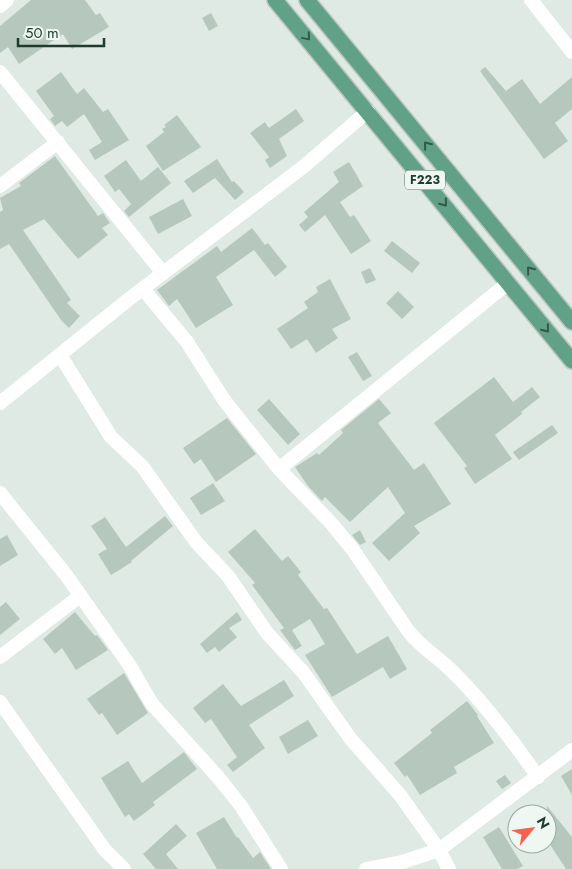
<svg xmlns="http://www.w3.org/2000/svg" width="572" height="869" font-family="Jost,sans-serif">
<rect width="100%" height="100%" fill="#deeae3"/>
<!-- building -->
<path fill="#b6c8be" d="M31,0H85L96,15L100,13L109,27L72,49L63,34L19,64L8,47L0,53V26Z
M211,13L218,26L209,31L202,18Z
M485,67L506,91L522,79L540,104L572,77V109L555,123L568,141L544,159L480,71Z
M61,72L77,94L84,88L103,112L108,109L129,140L95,160L89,150L102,142L84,114L67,127L62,121L55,126L50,119L54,116L36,91Z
M296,109L304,121L279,139L287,156L270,168L265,160L269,157L250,133L265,122L269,128Z
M177,115L201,147L163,171L146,146L164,132L162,129L166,127L164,125Z
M55,156L98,216L103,213L110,223L102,228L108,235L78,259L44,219L23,230L71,300L67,303L80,316L69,328L61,320L9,244L0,249V212L3,210L0,198L21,186L19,183Z
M217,159L232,182L234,181L244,192L235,200L215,178L193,193L184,181Z
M126,160L141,181L158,167L171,183L129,217L124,211L131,204L119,189L115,192L104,176Z
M349,162L363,186L340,202L350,217L354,215L371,241L351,254L325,215L305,232L299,225L308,217L304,212L339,182L333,172Z
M183,199L192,216L158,234L149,217Z
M252,228L265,245L268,243L287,267L275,277L254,250L216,277L233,305L196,328L177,299L169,306L157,290L217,246L221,252Z
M392,241L420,263L412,273L384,251Z
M370,268L376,280L366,284L361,272Z
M330,279L351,319L332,329L338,338L316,353L307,339L291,349L277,329L308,308L304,302L318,292L316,287Z
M398,291L414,307L402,319L386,303Z
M357,352L372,376L363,381L348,357Z
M494,377L513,402L532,387L540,397L521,412L522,414L495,435L512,459L475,484L464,468L467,466L434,423Z
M269,399L300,434L288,445L257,410Z
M379,399L391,413L378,423L414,470L424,463L451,504L414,526L420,533L389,561L372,543L405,513L388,487L350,522L325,497L322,501L308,486L295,467L317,453L319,455L343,433L341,430Z
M227,418L256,454L216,482L201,459L194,464L183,448Z
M552,425L558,433L519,460L513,452Z
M213,483L225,501L201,515L190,498Z
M165,516L173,526L131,561L132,562L111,575L98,554L107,549L91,526L105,517L126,547Z
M255,529L282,561L288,556L301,572L298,575L324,609L327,608L357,654L388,636L407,669L390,679L383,667L332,697L305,655L325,644L310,619L292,630L302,646L295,650L280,630L284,628L252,585L255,583L228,552Z
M360,530L366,542L360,545L352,535Z
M7,535L18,555L0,566V539Z
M6,602L20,619L0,635V607Z
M75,612L95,636L97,635L108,650L76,670L62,648L55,654L43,639Z
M237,612L242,620L229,628L237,637L219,652L215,647L207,653L200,644Z
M124,673L148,713L117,735L102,713L99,715L87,699Z
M284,680L294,696L249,725L265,748L233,772L227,765L237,757L211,719L205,723L193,708L223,684L241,706Z
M467,701L478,715L477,716L494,743L454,767L457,773L420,795L407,775L405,777L394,763L432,733L430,730Z
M308,720L318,736L288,754L279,737Z
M184,752L197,769L153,802L155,805L134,821L129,814L125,817L101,778L128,761L142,783Z
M572,769V795L561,776Z
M505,775L511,783L502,789L496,781Z
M547,806L572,837V869H566L547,840Z
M224,817L237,838L238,837L253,858L260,852L271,869H217L196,833Z
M176,824L187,836L166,854L178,869H156L143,854Z
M499,827L523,866L517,869H502L483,837Z"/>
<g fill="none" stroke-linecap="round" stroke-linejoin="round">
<!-- major casing -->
<g stroke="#bcc4c1" stroke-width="18">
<path id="major" d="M275,0L572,361
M307,0L572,322"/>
</g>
<!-- minor -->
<path stroke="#fff" stroke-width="14" d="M531,0L572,52
M0,6L7,0
M0,72L163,273
M0,186L58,142
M143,289L187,342L224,400L279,469L332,524L353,550L409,632C422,648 439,658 454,673C485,704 513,741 538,777
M60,355L111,437L142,466L196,542L228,576L267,633L303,672L350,738L400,795L439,850L449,869
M0,403L129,299L303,167L368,111
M279,469L508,283
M0,493L66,575L130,666L152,704L218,777L241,806L281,869
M0,657L80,596
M0,702L105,850L124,869
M366,869L402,862L439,850L572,750"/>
<!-- major -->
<use href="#major" stroke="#61a188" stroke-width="15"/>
</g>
<!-- one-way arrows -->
<defs><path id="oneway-chevron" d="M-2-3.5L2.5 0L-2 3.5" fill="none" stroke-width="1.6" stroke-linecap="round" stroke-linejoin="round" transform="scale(1.25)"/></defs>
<g stroke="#33594a">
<use href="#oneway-chevron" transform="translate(307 37) rotate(50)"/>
<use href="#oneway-chevron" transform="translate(427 145) rotate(-129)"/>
<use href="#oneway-chevron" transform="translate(444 203) rotate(51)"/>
<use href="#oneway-chevron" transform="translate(530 270) rotate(-129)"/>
<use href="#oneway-chevron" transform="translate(546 329) rotate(51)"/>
</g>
<g text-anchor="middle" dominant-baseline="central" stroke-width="4.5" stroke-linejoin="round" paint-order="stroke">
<!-- shield labels -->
<rect fill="#eef7f1" stroke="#5d7369" stroke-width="1" x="405" y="170.5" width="40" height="19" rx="4"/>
<g font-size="12" font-weight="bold" fill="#1f3a2f">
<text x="425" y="180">F223</text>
</g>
</g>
<!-- north arrow -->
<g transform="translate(532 829) rotate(61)"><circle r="24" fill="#eef7f1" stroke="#9baba3"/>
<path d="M0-4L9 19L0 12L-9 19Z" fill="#f56250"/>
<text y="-8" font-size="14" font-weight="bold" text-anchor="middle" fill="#1f3a2f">N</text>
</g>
<!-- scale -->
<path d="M18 38v8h86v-8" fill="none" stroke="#1f3a2f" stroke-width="2.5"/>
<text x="25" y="38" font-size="15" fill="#1f3a2f" stroke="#eef7f1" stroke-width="4" paint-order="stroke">50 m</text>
</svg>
